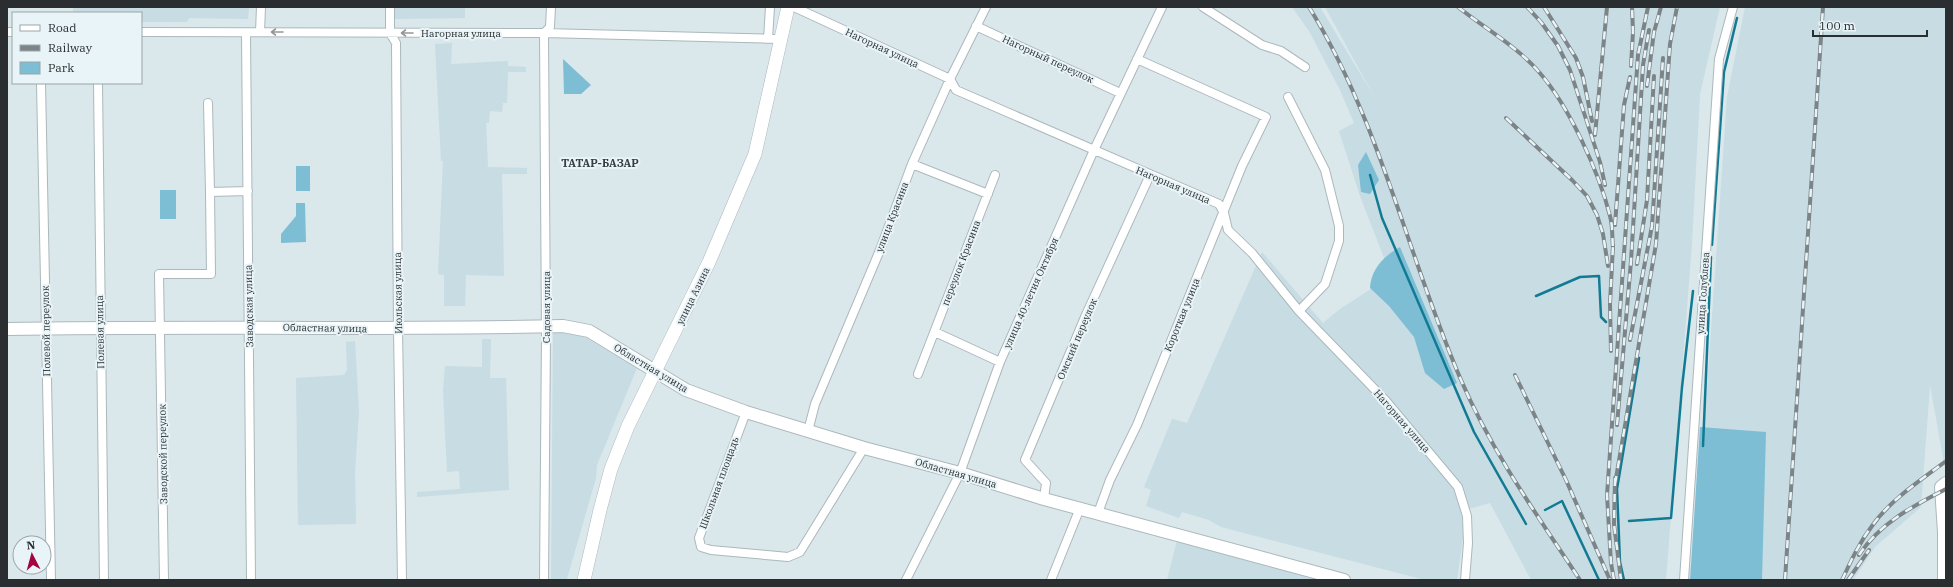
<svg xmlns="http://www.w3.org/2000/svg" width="1953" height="587" font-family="'IBM Plex Serif',serif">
<rect width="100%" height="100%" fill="#dae7eb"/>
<!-- built -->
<path fill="#c7dce3" d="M73,7H249L248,19L189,18L187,22H141V13H73Z
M395,7H465V18L395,19Z
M1292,7H1320L1375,98L1325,7H1720L1700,94L1692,243L1666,580H1531L1490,503L1461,511L1464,531L1457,580H1425L1221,527L1209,520L1182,512L1179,518L1146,506L1151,490L1144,487L1172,419L1187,423L1262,252L1323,323L1340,309L1391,276L1360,196L1339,131L1354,123L1340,90L1309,31Z
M1745,7H1946V474L1930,385L1921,507L1875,547L1853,580H1694L1727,97Z
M452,43L451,64L508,61V66L526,67V72H508L507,103H503L502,112L490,111L489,123H486L488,167L527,168V174H502L504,276L466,275L465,306H444V275L438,274L443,161H441L435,44Z
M553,332L581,335L637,368L597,465L596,478L567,579L551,580Z
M482,339H491L490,378H506L509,490L417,497V492L460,489L459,471L447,472L443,391L445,366L482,367Z
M355,341L359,411L355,472L356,524L298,525L296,378L344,375L347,370L346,342Z
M1177,540L1327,580H1167Z"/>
<!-- green -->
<path fill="#7dbed4" d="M563,59L591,85L581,94H564Z
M1366,152L1379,180L1370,194L1361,192L1358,165Z
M296,166H310V191H296Z
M160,190H176V219H160Z
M296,203H305L306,242L281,243V234L296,216Z
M1400,247L1457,383L1444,389L1425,373L1414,337L1389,306L1370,288C1371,269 1384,256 1400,247Z
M1700,427L1766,432L1762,580H1690Z"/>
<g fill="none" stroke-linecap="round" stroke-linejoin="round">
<!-- stream -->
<path stroke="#127b93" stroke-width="2.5" d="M1370,175L1382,218L1474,432L1526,524
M1712,245L1724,72L1737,18
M1536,296L1580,277L1599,276L1601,317L1606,322
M1703,446L1711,257
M1545,510L1562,501L1599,580
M1629,521L1671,518L1682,387L1693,291
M1624,580L1620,562L1617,489L1639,358"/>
<!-- street casing -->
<g stroke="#acb8bc" stroke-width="10">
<path id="street" d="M390,7V33L396,43L398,329L402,580
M794,7L950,79L956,90L1219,204L1224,213L1228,230L1252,253L1299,311L1386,401L1458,487L1467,516L1468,543L1465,580
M1203,7L1262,45L1281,51L1305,67
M976,26L1120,93
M7,32H13
M141,32L544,33L780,39
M260,32L261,7
M246,33L251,580
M544,33L546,334L544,580
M544,33L550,27L551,7
M768,39L770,7
M41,83L51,580
M98,83L104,580
M1288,97L1325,170L1339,226V241L1325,284L1299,311
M208,103L210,192
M912,164L988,194
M935,332L1000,362
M918,374L995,175
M746,412L699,538L701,547L711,550L788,557L800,552L864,448
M808,431L815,404L880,250L912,164L950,79L986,7
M1044,499L1046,483L1025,460L1085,317L1150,175
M1098,513L1110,480L1137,425L1242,166L1266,117L1137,59
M164,580L159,274H211L210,192L248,191
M906,580L960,473L1000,362L1094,150L1162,7
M1051,580L1080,508
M1684,580L1719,59L1733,7"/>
</g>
<!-- secondary casing -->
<g stroke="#acb8bc" stroke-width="14">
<path id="secondary" d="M7,329C192,326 378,330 563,326L589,331L686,390L746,412L864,448L960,473L1044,499L1344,580
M1944,580V532L1941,487L1946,483"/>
</g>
<!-- primary casing -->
<g stroke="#acb8bc" stroke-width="14">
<path id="primary" d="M584,580L600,510L611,469L628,426L709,262L755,154L788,7"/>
</g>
<!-- street -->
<use href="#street" stroke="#fff" stroke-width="8"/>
<!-- secondary -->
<use href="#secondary" stroke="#fff" stroke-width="12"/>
<!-- primary -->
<use href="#primary" stroke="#fff" stroke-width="13"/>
<!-- rail casing -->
<g stroke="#7c8487" stroke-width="4">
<path id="rail" d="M1309,7C1380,122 1408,257 1461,380C1492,452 1537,515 1580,580
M1458,7C1483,27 1519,48 1539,72C1569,106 1599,172 1610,216C1613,227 1612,238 1613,249
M1527,7L1541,22L1558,46L1570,70L1600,162L1605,185
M1544,7L1576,58L1583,77L1592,121
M1631,66L1633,32L1632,7
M1647,86L1654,32L1661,7
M1506,118L1572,180L1587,196L1597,215L1603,234L1608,266
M1595,135L1607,7
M1615,225L1624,105L1630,77
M1637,264L1647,200L1654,76
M1630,340L1652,226L1663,58
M1611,351L1610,304L1613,245
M1515,375L1566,480L1610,580
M1617,425L1631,261L1643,65L1649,30
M1615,478L1614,524L1621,580
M1615,484L1656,244L1670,44L1677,7
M1859,555C1880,523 1913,506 1946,489
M1614,580L1611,563L1607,495L1638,55L1648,7
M1785,580L1823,7
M1842,580C1851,561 1859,543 1872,526C1890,500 1921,480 1946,461
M1848,580L1869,550"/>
</g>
<!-- rail -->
<use href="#rail" stroke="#e8f4f8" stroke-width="2.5" stroke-dasharray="8" stroke-linecap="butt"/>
</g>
<!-- one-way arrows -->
<defs><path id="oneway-shaft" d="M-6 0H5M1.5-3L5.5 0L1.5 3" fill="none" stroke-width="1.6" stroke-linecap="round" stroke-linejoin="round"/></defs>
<g stroke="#949698">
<use href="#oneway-shaft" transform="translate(277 32) rotate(-180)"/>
<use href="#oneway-shaft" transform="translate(407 33) rotate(-180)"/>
</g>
<g text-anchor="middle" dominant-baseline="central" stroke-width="4" stroke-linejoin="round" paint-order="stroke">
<!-- street labels -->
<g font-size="10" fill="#2a2e30" stroke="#e8f4f8">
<text x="461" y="33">Нагорная улица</text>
<text transform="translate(882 48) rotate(25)">Нагорная улица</text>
<text transform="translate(1048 59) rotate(25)">Нагорный переулок</text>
<text transform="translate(1173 185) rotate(23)">Нагорная улица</text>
<text transform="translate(892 217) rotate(-69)">улица Красина</text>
<text transform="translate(961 263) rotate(-69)">переулок Красина</text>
<text transform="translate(398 293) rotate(-91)">Июльская улица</text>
<text transform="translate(1031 293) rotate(-66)">улица 40-летия Октября</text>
<text transform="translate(1703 293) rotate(-86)">улица Голублева</text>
<text transform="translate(693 296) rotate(-64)">улица Азина</text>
<text transform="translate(249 306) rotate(-91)">Заводская улица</text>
<text transform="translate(546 307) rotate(-90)">Садовая улица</text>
<text transform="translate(1182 315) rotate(-68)">Короткая улица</text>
<text transform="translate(325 328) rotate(1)">Областная улица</text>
<text transform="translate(46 331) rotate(-91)">Полевой переулок</text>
<text transform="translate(100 332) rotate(-91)">Полевая улица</text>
<text transform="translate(1077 339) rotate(-67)">Омский переулок</text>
<text transform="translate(651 368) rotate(31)">Областная улица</text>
<text transform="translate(1402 421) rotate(49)">Нагорная улица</text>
<text transform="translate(163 454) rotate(-91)">Заводской переулок</text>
<text transform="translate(956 473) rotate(16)">Областная улица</text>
<text transform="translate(719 483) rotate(-70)">Школьная площадь</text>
</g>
<!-- neighbourhood labels -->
<g font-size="11" font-weight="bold" fill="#363f43" stroke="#e8f4f8">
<text x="600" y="163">ТАТАР-БАЗАР</text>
</g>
</g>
<!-- border -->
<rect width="1953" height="587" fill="none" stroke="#2a2e30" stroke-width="16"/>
<!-- legend -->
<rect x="12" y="12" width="130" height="72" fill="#e8f4f8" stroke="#9ca5a8"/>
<rect x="20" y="25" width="20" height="6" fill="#ffffff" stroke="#9ca5a8"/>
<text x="48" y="32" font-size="12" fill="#2a2e30">Road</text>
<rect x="20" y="45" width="20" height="6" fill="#7c8487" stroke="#9ca5a8"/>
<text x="48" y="52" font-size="12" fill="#2a2e30">Railway</text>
<rect x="20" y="62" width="20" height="12" fill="#7dbed4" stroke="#9ca5a8"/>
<text x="48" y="72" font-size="12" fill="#2a2e30">Park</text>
<!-- north arrow -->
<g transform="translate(32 555) rotate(354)"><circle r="19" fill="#e8f4f8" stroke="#9ca5a8"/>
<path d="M0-3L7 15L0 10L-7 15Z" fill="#a3063e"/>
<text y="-6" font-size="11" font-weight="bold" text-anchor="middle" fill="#2a2e30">N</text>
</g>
<!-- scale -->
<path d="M1813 30v6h114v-6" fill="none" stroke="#2a2e30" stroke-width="2"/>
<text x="1819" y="30" font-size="12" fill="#2a2e30" stroke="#e8f4f8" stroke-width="3" paint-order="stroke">100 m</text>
</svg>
